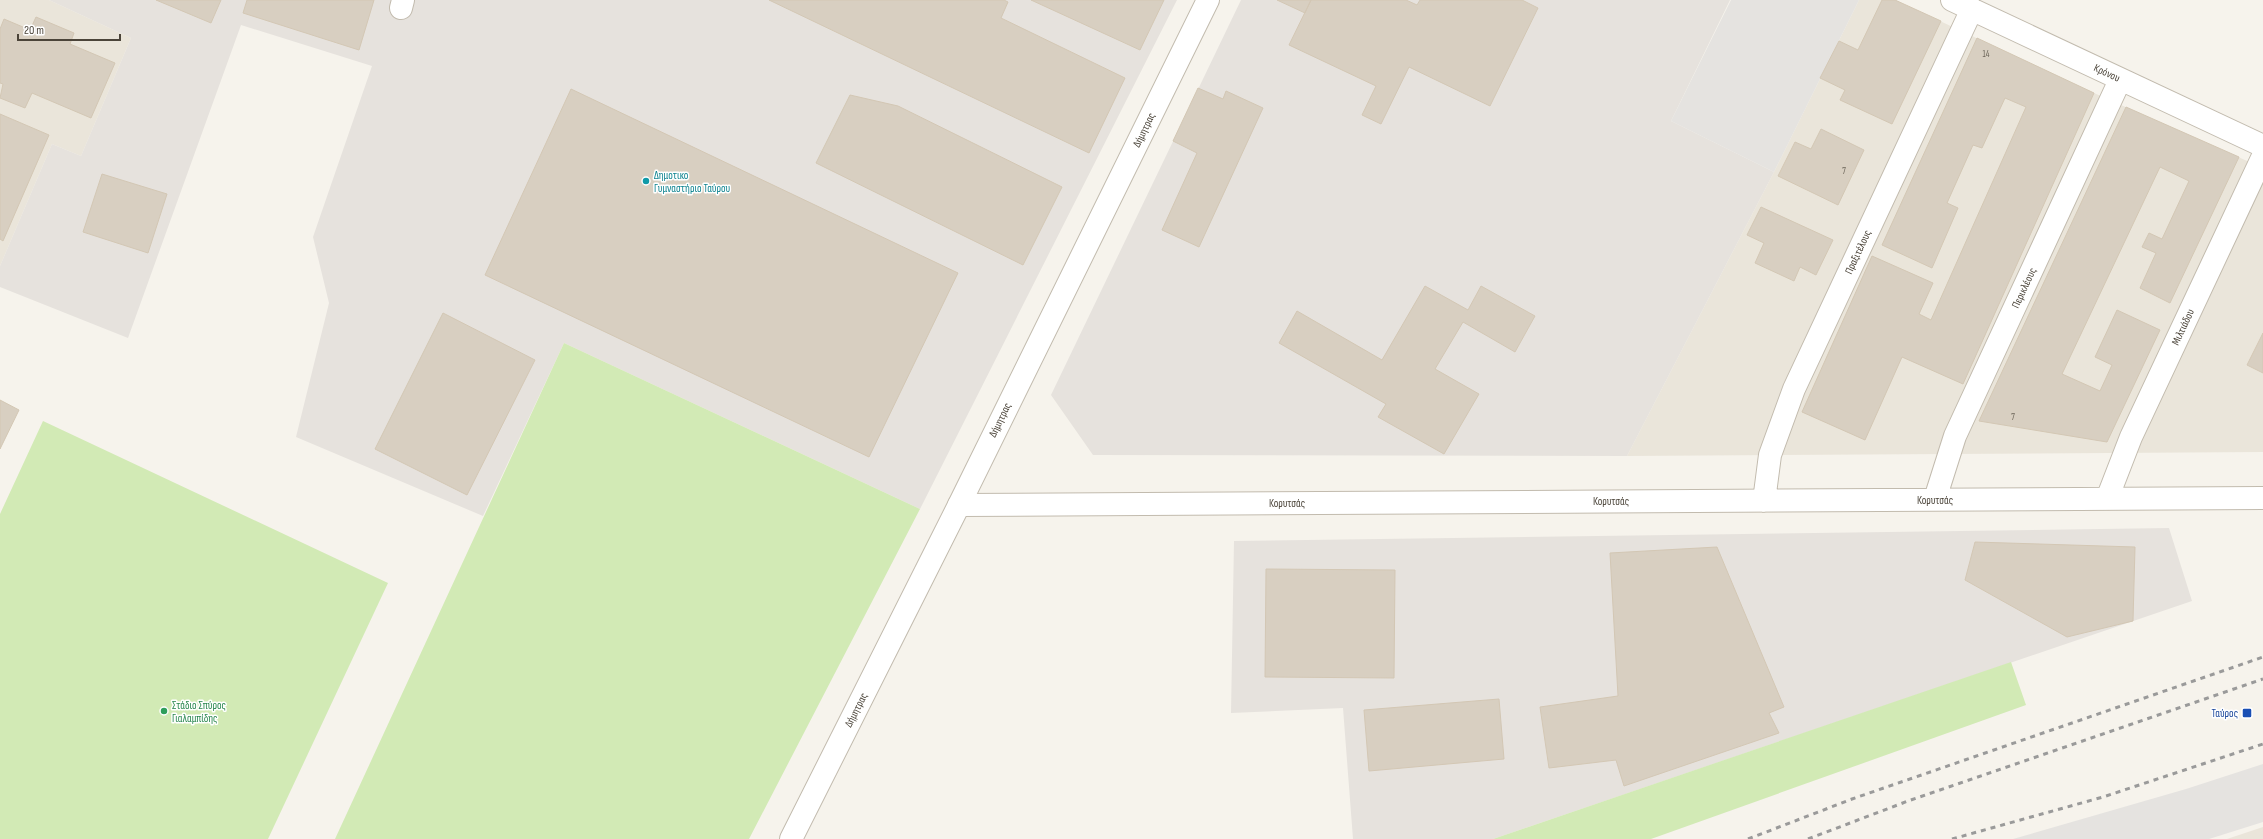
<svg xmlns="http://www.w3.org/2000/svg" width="2263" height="839" font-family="'Sofia Sans Condensed',sans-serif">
<rect width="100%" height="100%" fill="#f6f3ec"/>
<!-- residential -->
<path fill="#eae5da" d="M0,0H49L131,38L81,156L52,144L0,266Z
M1859,0H1895L2094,93L2263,168V452L1627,456L1774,172Z
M2263,827V839H2227Z"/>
<!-- industrial -->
<path fill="#e6e2dd" d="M49,0H1177L920,509L564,343L483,516L296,437L329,303L313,237L372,66L241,25L128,338L0,287V266L52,144L81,156L131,38Z
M1241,0H1730L1671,121L1774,172L1627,456L1093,455L1051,395Z
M2169,528L2192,601L1493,839H1353L1343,708L1231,713L1234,541Z"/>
<!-- green -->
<path fill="#d2eab5" d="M564,343L920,509L749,839H335Z
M43,421L388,583L268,839H0V514Z
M2011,662L2026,705L1651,839H1493Z"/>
<!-- parking -->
<path fill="#e5e3e0" d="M1731,0H1859L1774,172L1671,121Z
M2263,764V822L2209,839H2013L2186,789Z"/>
<!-- building -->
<path fill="#d8cfc1" stroke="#d3c7b4" d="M156,0H221L211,23Z
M247,0H374L359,50L243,13Z
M769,0H1004L1008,2L1001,18L1125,78L1089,153Z
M1031,0H1164L1140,50Z
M1277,0H1311L1305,13Z
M1311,0H1406L1417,5L1420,0H1522L1538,8L1490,106L1409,67L1381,124L1362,115L1376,86L1289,45Z
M1882,0H1895L1941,21L1892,124L1840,100L1845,90L1820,78L1839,41L1858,50Z
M36,17L74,33L70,44L115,63L91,118L32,93L25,108L0,98L3,84L0,83V29L4,19L30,30Z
M1977,38L2094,93L1963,384L1902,357L1865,440L1802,412L1872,256L1933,283L1919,314L1931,320L2026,107L2005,98L1982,148L1973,145L1947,203L1958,208L1932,268L1882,245Z
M1198,88L1223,99L1226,91L1263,108L1199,247L1162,230L1197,153L1173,141Z
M571,89L958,273L869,457L485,275Z
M850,95L898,106L1062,187L1023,265L816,163Z
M2126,107L2239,157L2170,303L2140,288L2156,253L2142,247L2149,233L2162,239L2189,181L2160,167L2062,374L2100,391L2112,365L2095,357L2117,310L2160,330L2107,442L1979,421Z
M0,114L49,135L3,241L0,239Z
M1821,129L1864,150L1838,205L1778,176L1795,142L1811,149Z
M102,174L167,194L148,253L83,232Z
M1761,207L1833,240L1816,275L1800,267L1794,281L1755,263L1764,243L1747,235Z
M1425,286L1468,310L1481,286L1535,316L1515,352L1463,322L1435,369L1479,394L1444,454L1378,417L1386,404L1279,343L1297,311L1382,360Z
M443,313L535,360L467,495L375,449Z
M2263,333V373L2247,365Z
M0,400L19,410L0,449Z
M1975,542L2135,547L2133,621L2067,637L1965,580Z
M1717,547L1784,707L1769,713L1779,733L1624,786L1616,760L1549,768L1540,707L1618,696L1610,553Z
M1266,569L1395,570L1394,678L1265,677Z
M1499,699L1504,759L1369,771L1364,710Z"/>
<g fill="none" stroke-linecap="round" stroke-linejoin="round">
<!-- minor casing -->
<g stroke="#c2bbae" stroke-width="24">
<path id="minor" d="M1952,0L2263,146
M401,8L403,0
M1935,499L1955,436L2120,80
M2107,499L2131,437L2263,156
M1764,501L1770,455L1794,389L1972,9
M959,505L2263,498"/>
</g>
<!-- tertiary casing -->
<g stroke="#c2bbae" stroke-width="24">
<path id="tertiary" d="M791,839L959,505L1208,0"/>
</g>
<!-- minor -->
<use href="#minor" stroke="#fff" stroke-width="22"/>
<!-- tertiary -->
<use href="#tertiary" stroke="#fff" stroke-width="22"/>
<!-- rail -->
<path stroke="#9a9a9a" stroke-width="3" stroke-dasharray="5 5" stroke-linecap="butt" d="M1748,839L1852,799L2263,657
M1808,839L1908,801L2263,679
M1952,839L2103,797L2263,744"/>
</g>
<!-- markers -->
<circle fill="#0f9aa8" stroke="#fff" stroke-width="1.5" cx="646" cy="181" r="4"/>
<circle fill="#2e9e5b" stroke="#fff" stroke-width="1.5" cx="164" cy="711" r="4"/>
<rect fill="#1a4fb4" stroke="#fff" stroke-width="1.5" x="2242" y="708" width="10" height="10" rx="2"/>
<g text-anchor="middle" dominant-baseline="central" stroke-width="3" stroke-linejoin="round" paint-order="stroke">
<!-- number labels -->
<g font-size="9" fill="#6e675b">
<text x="1986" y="54">14</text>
<text x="1844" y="171">7</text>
<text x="2013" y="417">7</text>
</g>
<!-- street labels -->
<g font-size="11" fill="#4b4439" stroke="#fff">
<text transform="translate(2107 73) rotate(25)">Κρόνου</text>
<text transform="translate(1144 130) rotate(-64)">Δήμητρας</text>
<text transform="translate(1858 252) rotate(-65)">Πραξιτέλους</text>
<text transform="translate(2024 288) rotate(-65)">Περικλέους</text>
<text transform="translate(2183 327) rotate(-65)">Μιλτιάδου</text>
<text transform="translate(1000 420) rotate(-64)">Δήμητρας</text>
<text x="1935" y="500">Κορυτσάς</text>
<text x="1611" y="501">Κορυτσάς</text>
<text x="1287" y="503">Κορυτσάς</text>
<text transform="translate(856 710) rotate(-63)">Δήμητρας</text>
</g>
<!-- culture labels -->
<g font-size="11" fill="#0d838f" stroke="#fff" text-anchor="start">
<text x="654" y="175">Δημοτικο<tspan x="654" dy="13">Γυμναστήριο Ταύρου</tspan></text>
</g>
<!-- leisure labels -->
<g font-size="11" fill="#27864d" stroke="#fff" text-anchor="start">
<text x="172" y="705">Στάδιο Σπύρος<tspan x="172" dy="13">Γιαλαμπίδης</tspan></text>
</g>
<!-- transit labels -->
<g font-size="11" fill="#164399" stroke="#fff" text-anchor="end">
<text x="2238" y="713">Ταύρος</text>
</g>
</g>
<!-- scale -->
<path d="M18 34v6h102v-6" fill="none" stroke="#4b4439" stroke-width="2"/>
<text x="24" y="34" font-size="12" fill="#4b4439" stroke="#ffffff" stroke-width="3" paint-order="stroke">20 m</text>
</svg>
